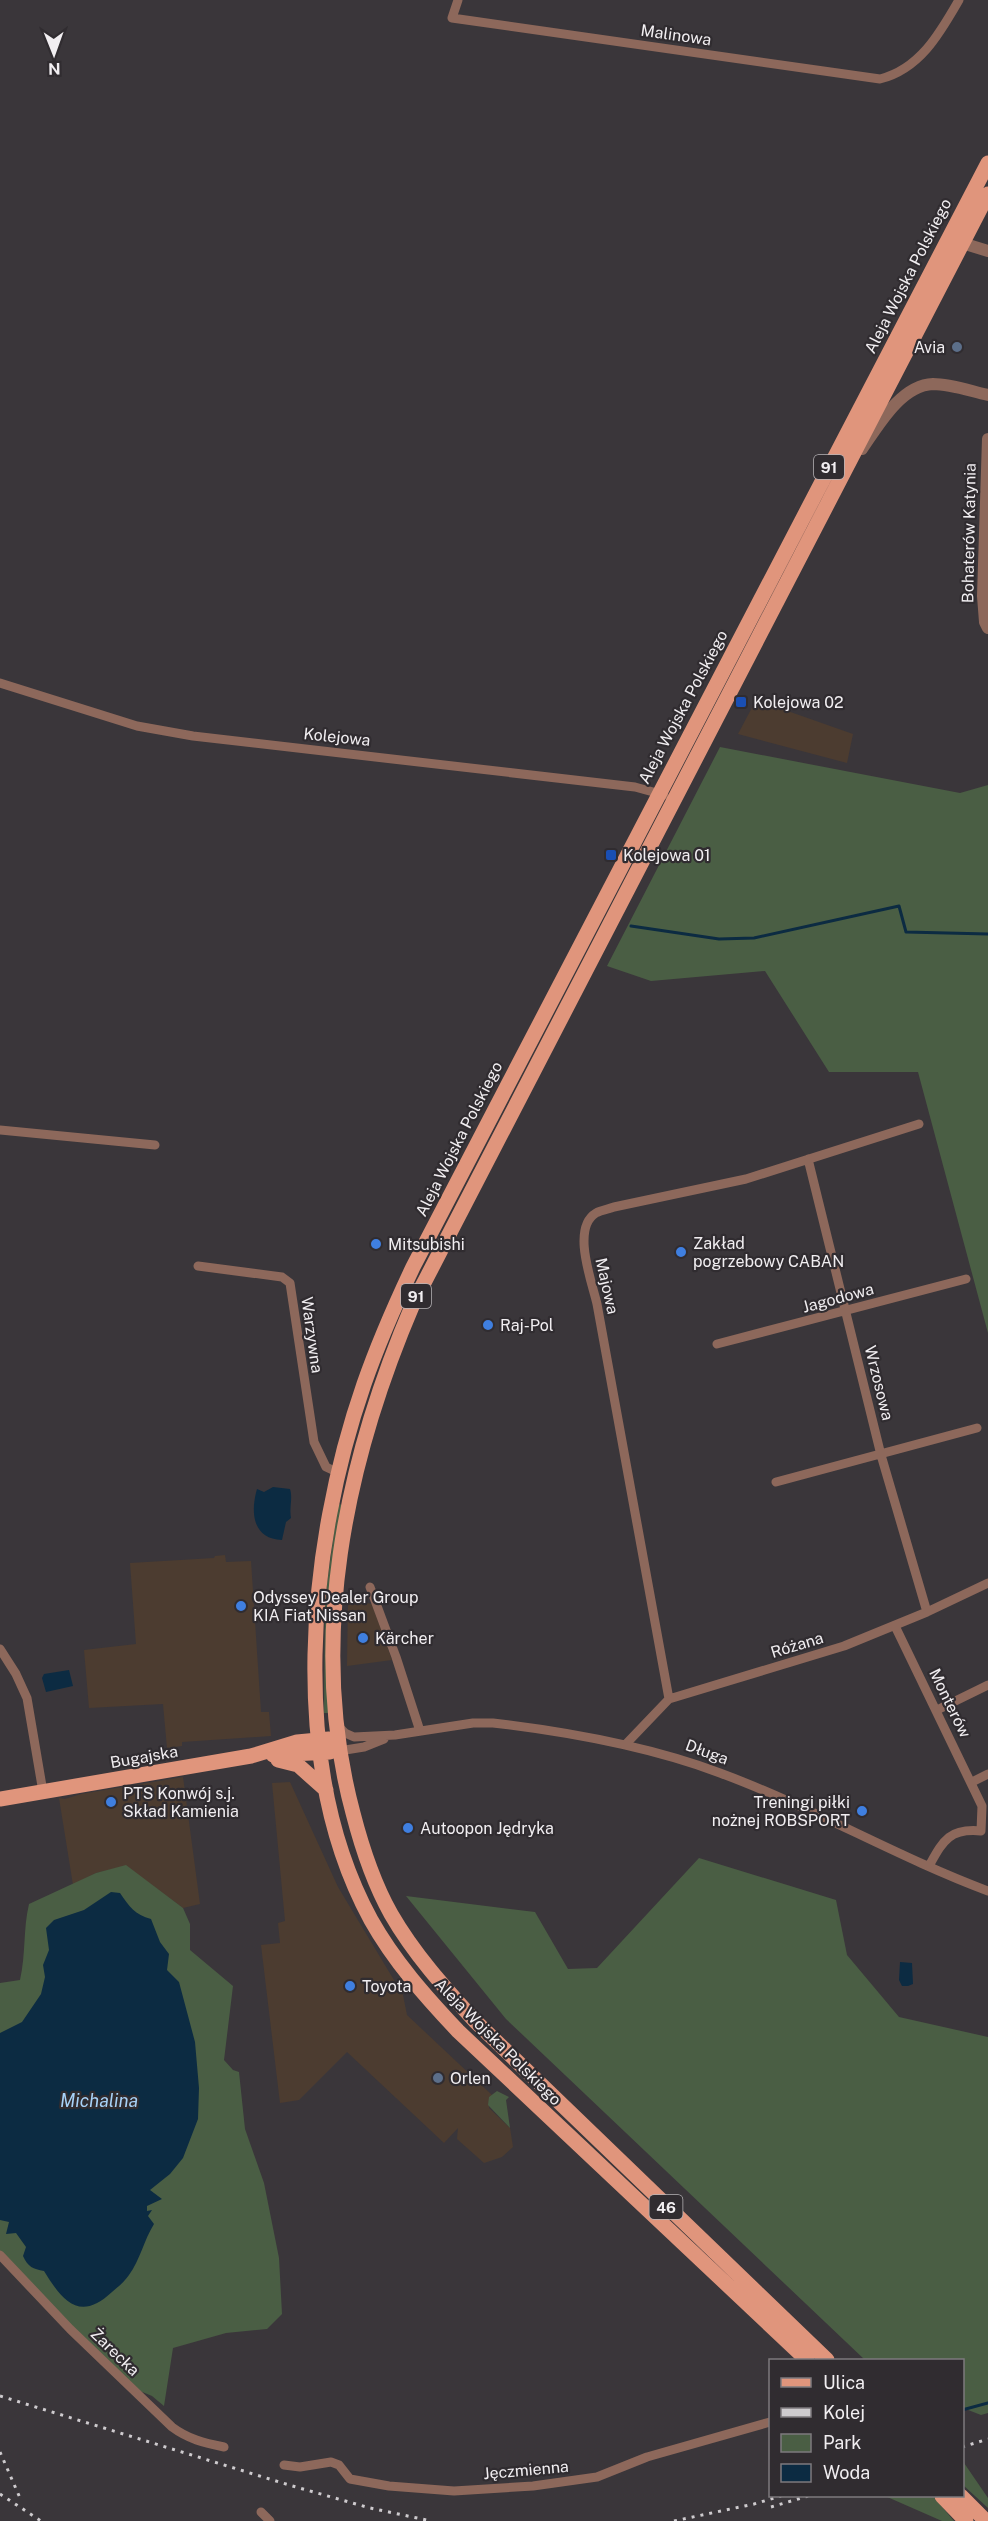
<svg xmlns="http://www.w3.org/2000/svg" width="988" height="2521" font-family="'Public Sans',sans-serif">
<rect width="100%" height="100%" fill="#3a363a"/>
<!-- commercial -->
<path fill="#4c3c30" d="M756,700L853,734L847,763L738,734Z
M225,1555L226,1562L251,1561L261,1712H269L271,1736L182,1742V1746L167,1748L163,1704L89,1708L84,1650L136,1644L130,1563L214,1558L215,1556Z
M348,1599L372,1604L392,1660L347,1666Z
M183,1777L200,1904L183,1908L126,1866L96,1873L73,1885L59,1798L65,1799L81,1794Z
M290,1782L338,1887L403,1995L407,2015L492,2095L489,2097V2108L510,2128L513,2147L502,2157L484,2163L457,2139L458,2128L444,2143L347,2052L299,2100L280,2103L261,1945L280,1943L278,1923L285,1921L272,1783Z"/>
<!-- green -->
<path fill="#4a5e44" d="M720,747L960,793L988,785V1333L918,1072H829L765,971L651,981L607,966Z
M338,1504L343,1505L330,1713H324L325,1598Z
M699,1858L836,1900L847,1955L899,2017L988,2037V2413L981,2415L963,2408L962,2360H865L506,2019L406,1896L535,1912L568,1969L597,1968Z
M126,1865L183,1908L190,1924V1950L233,1986L224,2060L233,2070L239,2072L245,2129L264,2183L279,2258L282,2314L267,2329L226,2333L173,2348L164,2406L152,2396L140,2391L69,2324L0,2251V1983L20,1980C26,1954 23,1929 29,1904L96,1873Z
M497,2091L509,2097L506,2100L510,2128L488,2105L489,2097Z
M962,2460L988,2498V2508L963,2485Z
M885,2496H933L954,2521H942Z"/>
<!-- water -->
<path fill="#0c2b42" d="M273,1487L290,1489C293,1498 289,1508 291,1518L286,1522L282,1540C253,1539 250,1513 257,1489L264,1492Z
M69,1670L73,1686L46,1692L42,1678L44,1674Z
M111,1892L120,1893C129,1906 135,1915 151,1919L160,1942L169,1954L167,1970L179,1982L195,2042L199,2088L198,2119L183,2158L170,2174L150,2190L162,2199L147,2206V2211L152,2210L148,2216L154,2224C144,2240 140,2260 129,2275C125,2281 118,2287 112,2292C80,2322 63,2302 44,2271C33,2269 28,2267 23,2256L26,2247L16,2233L6,2234L9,2222L0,2220V2033L22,2022L41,1994L45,1977L43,1965L49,1950L46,1928L54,1920L84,1910Z
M900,1962L912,1963L913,1984L908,1986H902L899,1980Z"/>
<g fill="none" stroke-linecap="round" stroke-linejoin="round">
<!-- stream -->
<path stroke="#0c2b42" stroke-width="3" d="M631,926L719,939L754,938L899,906L906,932L988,934
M962,2410L988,2403"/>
<!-- minor -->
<path stroke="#8d685b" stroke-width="9" d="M458,0L452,18L880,79C920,69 940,33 959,0
M0,683L137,726L193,736L635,787L664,795
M0,1130L155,1145
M808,1159L881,1455L927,1612
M198,1266L282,1277L290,1283L314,1442L326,1467L339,1473
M717,1344L966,1279
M776,1482L977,1428
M370,1587L396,1657L420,1731
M895,1626L982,1806L981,1831C949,1828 943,1841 929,1866
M0,1649L16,1674L27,1698L43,1792
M669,1699L597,1304C592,1282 571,1228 596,1213C601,1210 609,1209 614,1207L746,1179L919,1124
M937,1710L988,1685
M339,1727L345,1733L354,1737L395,1735L473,1723H493C570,1732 648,1746 720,1773C812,1807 897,1857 988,1891
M625,1745L669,1699L844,1646L927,1612L988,1583
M339,1751L364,1747L384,1739
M972,1782L988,1774
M0,2255L70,2329L172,2427C188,2439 204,2443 224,2447
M284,2465L300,2467L331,2462L339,2465L350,2479L389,2486L454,2491L533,2486L597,2477L647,2457L770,2422
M261,2512L270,2521"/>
<!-- tertiary -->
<path stroke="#8d685b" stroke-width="12" d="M962,243L988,251
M988,439L983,596L985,622L988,628
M862,449C878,426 901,385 933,384C951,384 970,391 988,395"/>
<!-- primary -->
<path stroke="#e0957c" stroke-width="15" d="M273,1755L330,1752
M278,1760L298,1765L326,1790
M0,1799L251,1756L297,1742L329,1739
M807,2360L458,2031C425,1996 394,1961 371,1920C287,1766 308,1545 364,1384C378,1344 395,1305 413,1267L988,163
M827,2360L475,2021C444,1987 414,1954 391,1914C373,1882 362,1848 353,1813C307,1642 345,1463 413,1304L988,194
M942,2496L966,2521
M961,2496L986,2521"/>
<!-- rail -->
<path stroke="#cecbce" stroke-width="3" stroke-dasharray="3 6" stroke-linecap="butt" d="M0,2396L289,2485L370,2508L431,2521
M962,2447L988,2439
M0,2452L20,2498
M0,2494L41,2521
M771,2507L808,2496
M674,2521L754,2504L781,2496"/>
</g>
<!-- markers -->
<g fill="#5c6f8a" stroke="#302c30" stroke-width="2">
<circle cx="957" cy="347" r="6"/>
<circle cx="438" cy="2078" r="6"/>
</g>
<g fill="#1a4fb4" stroke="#302c30" stroke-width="2">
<rect x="735" y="696" width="12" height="12" rx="3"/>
<rect x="605" y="849" width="12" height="12" rx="3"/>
</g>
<g fill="#3f7fe0" stroke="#302c30" stroke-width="2">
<circle cx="376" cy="1244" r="6"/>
<circle cx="681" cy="1252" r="6"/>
<circle cx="488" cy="1325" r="6"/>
<circle cx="241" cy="1606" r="6"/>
<circle cx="363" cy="1638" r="6"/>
<circle cx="111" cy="1802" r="6"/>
<circle cx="862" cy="1811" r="6"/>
<circle cx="408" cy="1828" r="6"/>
<circle cx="350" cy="1986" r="6"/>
</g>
<g text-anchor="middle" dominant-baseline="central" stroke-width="4.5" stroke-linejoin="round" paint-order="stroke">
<!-- shield labels -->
<g fill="#302c30" stroke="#b7b4b7" stroke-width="1.5">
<rect x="814" y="455" width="30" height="24" rx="4.5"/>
<rect x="401" y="1284" width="30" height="24" rx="4.5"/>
<rect x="649.5" y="2195" width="33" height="24" rx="4.5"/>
</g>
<g font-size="15" font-weight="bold" fill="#f1eef1">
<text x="829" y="467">91</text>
<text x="416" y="1296">91</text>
<text x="666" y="2207">46</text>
</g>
<!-- street labels -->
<g font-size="16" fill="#f1eef1" stroke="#302c30">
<text transform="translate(676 35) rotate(8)">Malinowa</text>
<text transform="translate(908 276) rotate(-63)">Aleja Wojska Polskiego</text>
<text transform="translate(969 533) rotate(-89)">Bohaterów Katynia</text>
<text transform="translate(683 707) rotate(-62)">Aleja Wojska Polskiego</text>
<text transform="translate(337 737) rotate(6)">Kolejowa</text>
<text transform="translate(459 1139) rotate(-63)">Aleja Wojska Polskiego</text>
<text transform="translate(607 1286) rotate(77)">Majowa</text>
<text transform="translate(838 1298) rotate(-15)">Jagodowa</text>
<text transform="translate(312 1335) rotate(82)">Warzywna</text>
<text transform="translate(879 1383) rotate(76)">Wrzosowa</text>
<text transform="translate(797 1645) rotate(-17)">Różana</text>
<text transform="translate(950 1703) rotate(64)">Monterów</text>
<text transform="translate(707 1752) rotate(20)">Długa</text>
<text transform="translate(144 1757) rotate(-10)">Bugajska</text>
<text transform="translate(498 2042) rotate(45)">Aleja Wojska Polskiego</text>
<text transform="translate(115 2352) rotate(44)">Żarecka</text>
<text transform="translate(526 2470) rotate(-5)">Jęczmienna</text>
</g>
<!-- poi labels -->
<g font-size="16" fill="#f1eef1" stroke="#302c30" text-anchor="start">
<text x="945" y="347" text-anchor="end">Avia</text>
<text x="753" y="702">Kolejowa 02</text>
<text x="623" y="855">Kolejowa 01</text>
<text x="693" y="1243">Zakład<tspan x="693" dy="18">pogrzebowy CABAN</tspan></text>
<text x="388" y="1244">Mitsubishi</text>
<text x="500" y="1325">Raj-Pol</text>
<text x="253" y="1597">Odyssey Dealer Group<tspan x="253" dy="18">KIA Fiat Nissan</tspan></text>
<text x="375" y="1638">Kärcher</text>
<text x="123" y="1793">PTS Konwój s.j.<tspan x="123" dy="18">Skład Kamienia</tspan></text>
<text x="850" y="1802" text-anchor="end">Treningi piłki<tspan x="850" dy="18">nożnej ROBSPORT</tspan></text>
<text x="420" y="1828">Autoopon Jędryka</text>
<text x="362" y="1986">Toyota</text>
<text x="450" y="2078">Orlen</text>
</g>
<!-- water labels -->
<g font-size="18" font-style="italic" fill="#a7d1f7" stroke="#302c30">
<text x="99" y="2100">Michalina</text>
</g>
</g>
<!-- legend -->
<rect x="769" y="2359" width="195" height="138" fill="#302c30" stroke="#7d7a7d" stroke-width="1.5"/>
<rect x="781" y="2378" width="30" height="9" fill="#e0957c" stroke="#7d7a7d" stroke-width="1.5"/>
<text x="823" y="2389" font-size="18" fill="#f1eef1">Ulica</text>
<rect x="781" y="2408" width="30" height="9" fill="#cecbce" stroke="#7d7a7d" stroke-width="1.5"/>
<text x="823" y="2419" font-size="18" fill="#f1eef1">Kolej</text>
<rect x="781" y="2434" width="30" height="18" fill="#4a5e44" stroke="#7d7a7d" stroke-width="1.5"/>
<text x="823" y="2449" font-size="18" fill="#f1eef1">Park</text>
<rect x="781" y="2464" width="30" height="18" fill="#0c2b42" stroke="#7d7a7d" stroke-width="1.5"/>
<text x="823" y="2479" font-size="18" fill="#f1eef1">Woda</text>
<!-- north arrow -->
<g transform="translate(54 54) rotate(179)" stroke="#302c30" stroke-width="4.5" paint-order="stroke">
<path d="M0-4.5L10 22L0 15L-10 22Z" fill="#f1eef1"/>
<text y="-9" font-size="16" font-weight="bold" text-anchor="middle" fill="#f1eef1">N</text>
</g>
</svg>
